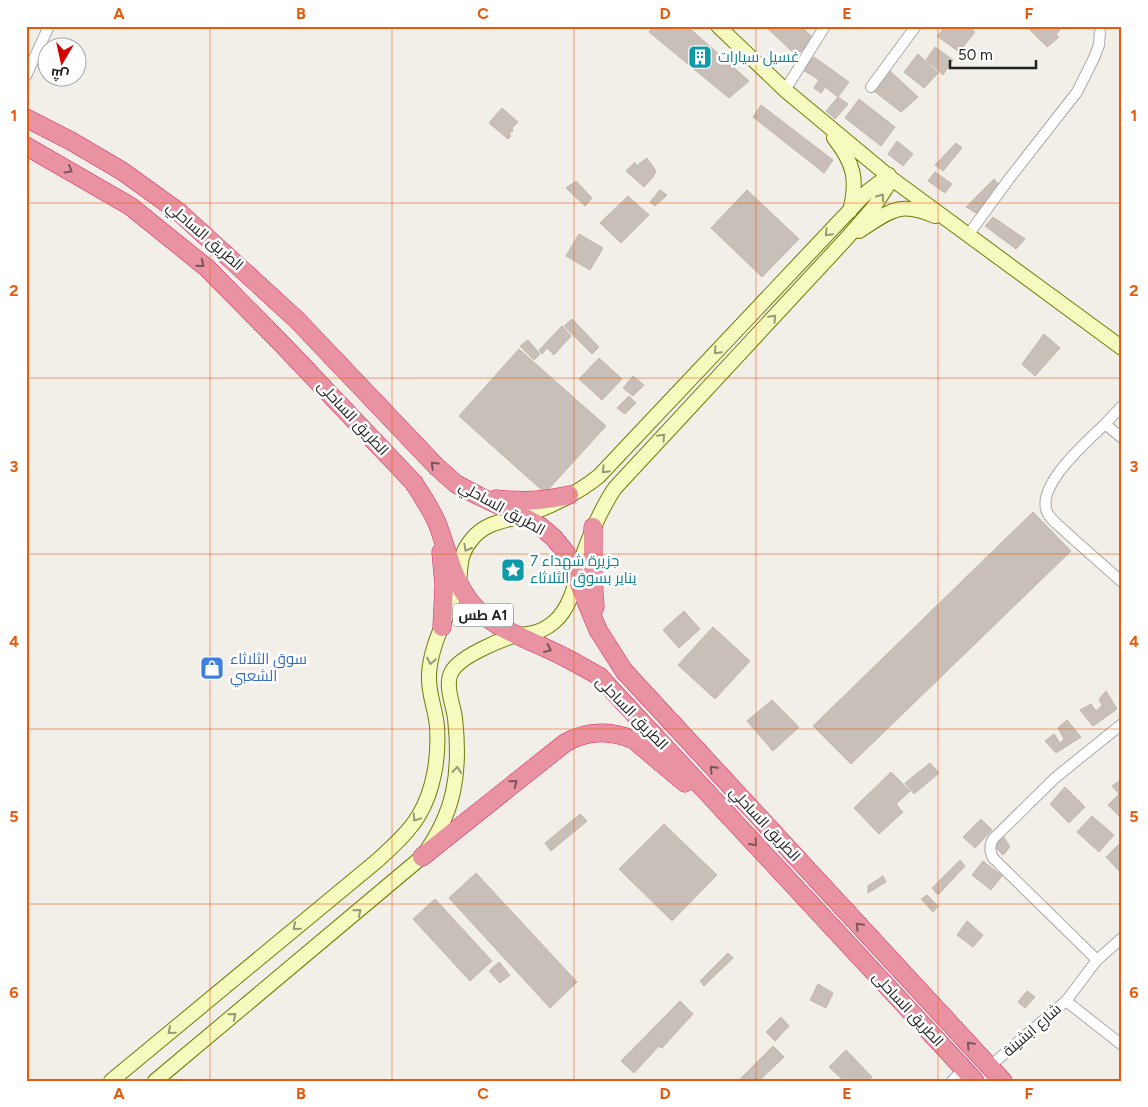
<svg xmlns="http://www.w3.org/2000/svg" width="1148" height="1107" font-family="Figtree,Cairo,sans-serif">
<rect width="100%" height="100%" fill="#f2efe9"/>
<!-- building -->
<path fill="#c7bfb8" stroke="#c4b6ab" d="M654,26H687L749,81L729,98L649,32Z
M765,26H801L813,38L797,56Z
M946,26H967L975,32L959,52L937,36Z
M1030,26H1057L1060,30L1056,34L1059,37L1047,47L1028,28Z
M935,47L953,60L943,75L926,60Z
M918,54L938,73L924,88L904,72Z
M814,57L849,82L838,97L825,87L821,93L814,88L819,80L803,70Z
M890,71L918,97L901,112L874,91Z
M838,97L848,104L835,119L826,111Z
M859,99L895,127L881,146L845,118Z
M761,105L833,160L824,173L753,117Z
M502,108L518,122L512,128L513,131L509,133L511,136L508,139L489,123Z
M897,141L913,154L903,166L888,154Z
M956,143L962,148L943,171L935,165Z
M647,158L656,171L653,177L644,187L626,171L635,162L636,166Z
M935,172L952,184L945,193L928,181Z
M994,179L1000,186L976,213L966,207Z
M576,181L592,198L585,206L566,188Z
M660,190L667,195L655,206L650,202Z
M747,190L799,239L762,277L711,228Z
M628,196L649,215L621,243L600,223Z
M993,217L1025,239L1016,249L985,226Z
M579,234L603,248L590,270L566,256Z
M572,319L599,347L592,354L564,326Z
M562,326L571,336L554,355L547,348L542,354L539,350Z
M1044,334L1060,348L1035,376L1022,364Z
M528,340L540,354L534,360L520,346Z
M519,349L606,426L545,493L459,416Z
M599,358L622,379L602,400L579,379Z
M633,376L644,385L633,396L623,388Z
M629,396L636,403L625,414L617,408Z
M1033,512L1071,551L851,764L813,726Z
M684,611L700,629L679,648L663,630Z
M713,627L750,661L715,699L678,665Z
M1106,691L1117,709L1093,726L1080,710L1091,704L1096,711L1102,706L1099,699Z
M772,700L799,727L773,751L747,721Z
M1067,720L1081,737L1056,753L1045,741L1054,734L1060,743L1064,739L1058,728Z
M930,763L939,773L914,794L905,783Z
M891,772L910,791L896,804L903,812L879,834L854,808Z
M1119,781L1122,784L1121,818L1108,805L1119,794L1112,786Z
M1065,787L1085,807L1069,823L1050,804Z
M580,814L587,821L551,851L545,843Z
M1092,816L1114,835L1099,852L1077,832Z
M981,819L992,830L975,848L963,837Z
M664,824L717,875L672,921L619,869Z
M1003,836L1010,847L1003,855L993,845Z
M1119,844L1122,847V874L1106,857Z
M960,860L965,866L938,895L932,888Z
M983,861L1002,876L991,890L972,875Z
M476,873L577,982L550,1008L449,898Z
M883,876L886,882L868,893V886Z
M927,895L938,906L933,912L921,899Z
M435,899L492,961L470,981L413,919Z
M967,921L983,935L973,947L957,935Z
M728,953L733,958L704,986L700,981Z
M499,962L510,975L500,983L489,971Z
M818,984L833,993L826,1008L810,1000Z
M1027,991L1035,997L1025,1008L1018,1002Z
M680,1001L693,1014L662,1048L659,1046L634,1073L621,1061Z
M781,1017L789,1026L775,1041L766,1032Z
M773,1046L784,1057L759,1081H738Z
M846,1050L872,1077L868,1081H844L829,1067Z"/>
<g fill="none" stroke-linecap="round" stroke-linejoin="round">
<!-- street casing -->
<g stroke="#a9a9a9" stroke-width="12">
<path id="street" d="M26,76L49,26
M871,87L916,26
M785,90L825,26
M968,235L1009,179L1077,92L1094,58L1099,45L1100,32
M1122,406L1105,424L1122,438
M1105,424C1088,441 1033,487 1048,514C1053,522 1063,529 1070,536C1087,551 1105,567 1122,582
M1097,960L993,858C990,851 989,847 993,839L1055,778L1122,724
M1066,1001L1122,1045
M990,1066L1066,1001L1097,960L1122,938
M952,1081L964,1069"/>
</g>
<!-- secondary casing -->
<g stroke="#707d05" stroke-width="16">
<path id="secondary" d="M718,26L785,90L892,179L1122,348
M834,138C854,163 858,180 850,211
M859,231C889,212 898,200 935,216
M111,1081L378,860C392,847 409,832 419,815C434,790 439,756 437,727C436,710 428,694 429,675C430,646 447,617 457,589C463,570 456,558 472,539C485,523 503,521 522,516C549,508 578,493 599,476L868,191L889,175
M155,1081L422,857C455,813 461,772 455,718C453,704 445,686 451,673C458,657 500,640 516,635C519,634 523,635 527,634C537,633 547,628 554,622C574,605 577,573 585,549C593,528 602,507 615,488L846,239L873,208L892,179"/>
</g>
<!-- highway casing -->
<g stroke="#dc2a67" stroke-width="19">
<path id="highway" d="M26,118L71,141L122,171L179,212L297,320L436,466L456,484L479,496L522,516L540,526L554,538L566,553L598,630L624,671L1003,1081
M26,146L130,206L207,268L282,344L414,483C422,496 431,509 437,523C447,548 452,578 469,600C489,627 523,637 552,651C568,658 584,668 599,676L975,1081
M496,499C522,502 544,501 569,495
M593,527V578L595,607
M441,552L444,585L442,627
M422,857L565,743C588,730 610,730 634,740L685,783"/>
</g>
<!-- street -->
<use href="#street" stroke="#fff" stroke-width="10"/>
<!-- secondary -->
<use href="#secondary" stroke="#f7fabf" stroke-width="14"/>
<!-- highway -->
<use href="#highway" stroke="#e892a2" stroke-width="18"/>
</g>
<!-- one-way arrows -->
<defs><path id="oneway-chevron" d="M-2-3.5L2.5 0L-2 3.5" fill="none" stroke-width="1.6" stroke-linecap="round" stroke-linejoin="round" transform="scale(1.25)"/></defs>
<g stroke="#7b545c">
<use href="#oneway-chevron" transform="translate(69 170) rotate(31)"/>
<use href="#oneway-chevron" transform="translate(201 264) rotate(39)"/>
<use href="#oneway-chevron" transform="translate(434 465) rotate(-136)"/>
<use href="#oneway-chevron" transform="translate(548 649) rotate(25)"/>
<use href="#oneway-chevron" transform="translate(713 769) rotate(-133)"/>
<use href="#oneway-chevron" transform="translate(514 783) rotate(-39)"/>
<use href="#oneway-chevron" transform="translate(754 843) rotate(48)"/>
<use href="#oneway-chevron" transform="translate(859 926) rotate(-133)"/>
<use href="#oneway-chevron" transform="translate(970 1045) rotate(-133)"/>
</g>
<g stroke="#979978">
<use href="#oneway-chevron" transform="translate(881 197) rotate(-55)"/>
<use href="#oneway-chevron" transform="translate(828 233) rotate(135)"/>
<use href="#oneway-chevron" transform="translate(773 318) rotate(-47)"/>
<use href="#oneway-chevron" transform="translate(717 351) rotate(133)"/>
<use href="#oneway-chevron" transform="translate(662 437) rotate(-47)"/>
<use href="#oneway-chevron" transform="translate(605 470) rotate(134)"/>
<use href="#oneway-chevron" transform="translate(467 548) rotate(120)"/>
<use href="#oneway-chevron" transform="translate(431 661) rotate(101)"/>
<use href="#oneway-chevron" transform="translate(457 770) rotate(-84)"/>
<use href="#oneway-chevron" transform="translate(416 818) rotate(124)"/>
<use href="#oneway-chevron" transform="translate(358 912) rotate(-40)"/>
<use href="#oneway-chevron" transform="translate(296 927) rotate(140)"/>
<use href="#oneway-chevron" transform="translate(233 1016) rotate(-40)"/>
<use href="#oneway-chevron" transform="translate(171 1031) rotate(140)"/>
</g>
<!-- grid -->
<path fill="none" stroke="#e8590c" stroke-width="1" stroke-opacity="0.55" d="M210,26V1081M392,26V1081M574,26V1081M756,26V1081M938,26V1081M26,203H1122M26,378H1122M26,554H1122M26,729H1122M26,904H1122"/>
<!-- icons -->
<defs>
<g id="building-square" transform="scale(1.25)"><rect x="-9" y="-9" width="18" height="18" rx="4" fill="#0f9aa8" stroke="#fff"/><path d="M-4-6H4V6H1V3H-1V6H-4ZM-2.5-4.3h1.7v1.8h-1.7ZM.8-4.3h1.7v1.8H.8ZM-2.5-1h1.7V.8h-1.7ZM.8-1h1.7V.8H.8Z" fill="#fff"/></g>
<g id="sight-square" transform="scale(1.25)"><rect x="-9" y="-9" width="18" height="18" rx="4" fill="#0f9aa8" stroke="#fff"/><path d="M0-6L1.8-2.2L6-1.7L2.9 1.2L3.7 5.4L0 3.3L-3.7 5.4L-2.9 1.2L-6-1.7L-1.8-2.2Z" fill="#fff"/></g>
<g id="shop-square" transform="scale(1.25)"><rect x="-9" y="-9" width="18" height="18" rx="4" fill="#3f7fe0" stroke="#fff"/><path d="M-5-2.5h2.3a2.7 3.5 0 0 1 5.4 0H5L5.5 6h-11ZM-1.5-2.5h3a1.5 2.3 0 0 0-3 0Z" fill="#fff"/></g>
</defs>
<g fill-rule="evenodd">
<use href="#building-square" x="700" y="57"/>
<use href="#sight-square" x="513" y="570"/>
<use href="#shop-square" x="212" y="668"/>
</g>
<g text-anchor="middle" dominant-baseline="central" stroke-width="5" stroke-linejoin="round" paint-order="stroke">
<!-- shield labels -->
<rect fill="#fff" stroke="#646464" stroke-width="1" x="453" y="603.5" width="60" height="23" rx="4"/>
<g font-size="14" font-weight="bold" fill="#222">
<text x="483" y="615">طس A1</text>
</g>
<!-- culture labels -->
<g font-size="15" fill="#0d838f" stroke="#fff" text-anchor="start">
<text x="718" y="57">غسيل سيارات</text>
<text x="530" y="561">جزيرة شهداء 7<tspan x="530" dy="17">يناير بسوق الثلاثاء</tspan></text>
</g>
<!-- street labels -->
<g font-size="15" fill="#222" stroke="#fff">
<text transform="translate(205 236) rotate(41)">الطريق الساحلي</text>
<text transform="translate(353 418) rotate(47)">الطريق الساحلى</text>
<text transform="translate(502 508) rotate(29)">الطريق الساحلي</text>
<text transform="translate(632 713) rotate(46)">الطريق الساحلى</text>
<text transform="translate(765 824) rotate(47)">الطريق الساحلي</text>
<text transform="translate(908 1009) rotate(47)">الطريق الساحلى</text>
<text transform="translate(1032 1030) rotate(-41)">شارع ابشينة</text>
</g>
<!-- shop labels -->
<g font-size="15" fill="#366cbe" stroke="#fff" text-anchor="start">
<text x="230" y="659">سوق الثلاثاء<tspan x="230" dy="17">الشعبي</tspan></text>
</g>
</g>
<!-- border -->
<rect width="1148" height="1107" fill="none" stroke="#ffffff" stroke-width="55"/>
<!-- north arrow -->
<g transform="translate(62 62) rotate(189)"><circle r="24" fill="#ffffff" stroke="#a7a7a7"/>
<path d="M0-4L9 19L0 12L-9 19Z" fill="#d40000"/>
<text y="-8" font-size="14" font-weight="bold" text-anchor="middle" fill="#222222">ش</text>
</g>
<!-- scale -->
<path d="M950 60v8h86v-8" fill="none" stroke="#222222" stroke-width="2.5"/>
<text x="958" y="60" font-size="15" fill="#222222" stroke="#ffffff" stroke-width="4" paint-order="stroke">50 m</text>
<rect x="28" y="28" width="1092" height="1052" fill="none" stroke="#e8590c" stroke-width="2"/>
<g font-size="16" text-anchor="middle" font-weight="bold" fill="#e8590c">
<text x="119" y="19">A</text>
<text x="301" y="19">B</text>
<text x="483" y="19">C</text>
<text x="665" y="19">D</text>
<text x="847" y="19">E</text>
<text x="1029" y="19">F</text>
<text x="14" y="121">1</text>
<text x="1134" y="121">1</text>
<text x="14" y="296">2</text>
<text x="1134" y="296">2</text>
<text x="14" y="472">3</text>
<text x="1134" y="472">3</text>
<text x="14" y="647">4</text>
<text x="1134" y="647">4</text>
<text x="14" y="822">5</text>
<text x="1134" y="822">5</text>
<text x="14" y="998">6</text>
<text x="1134" y="998">6</text>
<text x="119" y="1099">A</text>
<text x="301" y="1099">B</text>
<text x="483" y="1099">C</text>
<text x="665" y="1099">D</text>
<text x="847" y="1099">E</text>
<text x="1029" y="1099">F</text>
</g>
</svg>
